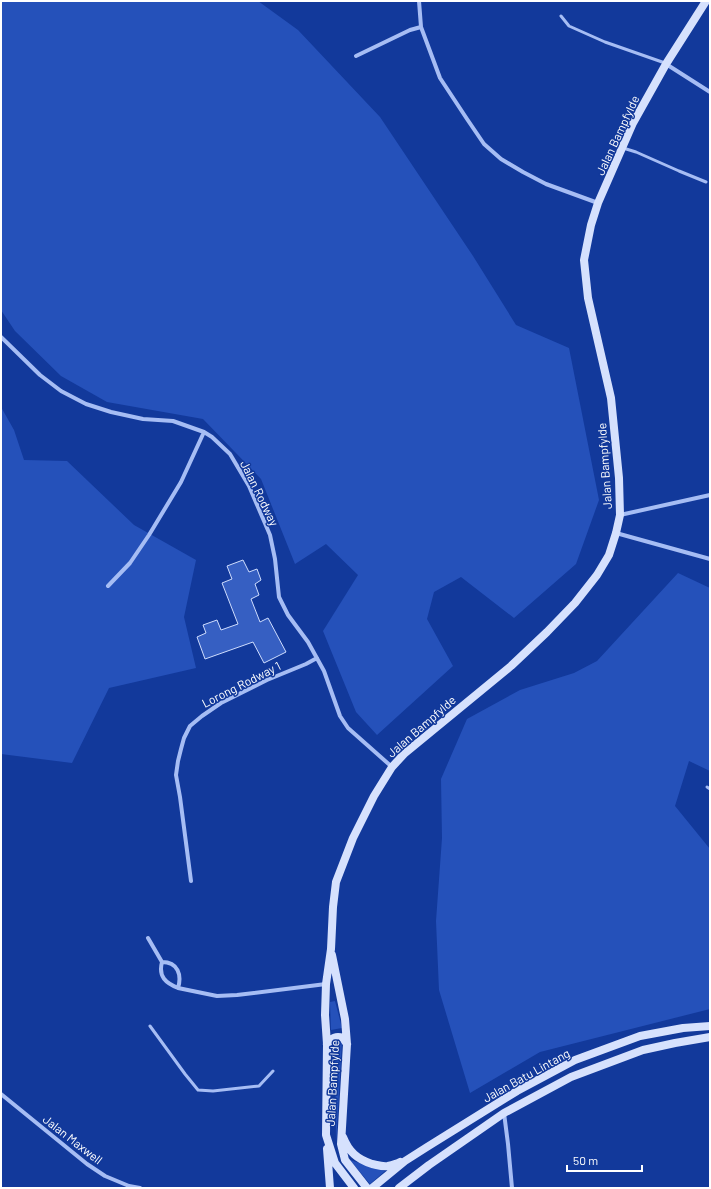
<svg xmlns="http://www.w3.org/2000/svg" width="711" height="1189" font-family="Barlow,sans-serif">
<rect width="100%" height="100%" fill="#12399b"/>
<!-- green -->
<path fill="#2551ba" d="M1,1H258L298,30L380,117L473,256L516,325L569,348L599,500L576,564L514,618L461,577L434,592L427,619L453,666L377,735L356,712L323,631L358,575L326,544L295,564L261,479L203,419L107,402L61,376L15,331L1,310Z
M1,407L14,430L24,460L67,461L134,525L196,560L184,617L196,668L109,688L72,763L1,754Z
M678,573L710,588V771L689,761L675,806L710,849V1009L540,1052L470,1093L439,990L436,921L442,838L441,779L467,719L520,690L574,673L597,661Z
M335,1001L342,1028L331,1030L330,1002Z
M335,1041L342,1042L336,1143Z
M350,1160L385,1171L370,1184Z"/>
<!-- building -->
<path fill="#365fc2" stroke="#cfddfe" d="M243,560L249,572L257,569L261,580L255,584L259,595L251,599L260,622L268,618L286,652L264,663L253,642L205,659L197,637L206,633L203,625L217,620L221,630L238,624L222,583L232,579L227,566Z"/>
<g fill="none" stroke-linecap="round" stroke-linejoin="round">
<!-- lane -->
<path stroke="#a6bdf4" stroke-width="3" d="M561,16L569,26L605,42L665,63
M623,148L636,152L679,171L706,182
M707,787L710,789
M150,1026L185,1074L198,1090L213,1091L259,1086L273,1071"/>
<!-- street -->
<path stroke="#a6bdf4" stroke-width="4" d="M419,1L421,27L440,78L467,119L484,144L501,159L523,172L546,184L598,203
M356,56L410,30L421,27
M666,64L710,92
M1,337L40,375L61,391L86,404L111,412L143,419L173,421L204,432L212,437L230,454L249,486L270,535L275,559L279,597L288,615L308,642L324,671L340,716L348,728L392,767
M620,515L710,495
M616,533L710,559
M108,586L130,563L149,535L181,482L204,432
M191,881L180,797L176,775L178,761L181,749L184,738L190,726L202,716L221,703L267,680L306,664L317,658
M148,938L162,962
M178,988C182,975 178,962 162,962C158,977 166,983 178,988L217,996L237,995L326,984
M1,1094L87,1164L105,1176L129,1186L140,1188
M504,1113L508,1144L512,1188"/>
<!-- secondary -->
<path stroke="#d6e1fd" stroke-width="8" d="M332,955L345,1019L347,1044L341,1144L345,1160L367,1188
M327,1044C332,1039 335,1035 343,1038L347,1044
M343,1137C349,1152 357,1159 372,1164C377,1165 383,1167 388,1166C392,1165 396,1164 400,1162
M327,1149L330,1188
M354,1188L335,1163L326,1135L327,1044L325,1015L326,984L331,949L333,907L336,882L353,838L374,796L392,767L404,754L511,666L547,632L575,603L597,575L609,555L616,533L620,515L619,478L611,398L588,298L584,260L591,225L598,203L633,123L666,64L706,1
M372,1188L405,1161L427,1147L517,1091L575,1060L640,1036L683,1028L710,1026
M399,1188L429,1165L504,1113L571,1077L643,1050L675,1043L710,1037"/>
</g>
<g text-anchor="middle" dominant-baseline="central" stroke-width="3" stroke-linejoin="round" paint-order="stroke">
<!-- street labels -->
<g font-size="12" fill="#fff" stroke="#12399b">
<text transform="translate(617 135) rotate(-65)">Jalan Bampfylde</text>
<text transform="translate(604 466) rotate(-94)">Jalan Bampfylde</text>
<text transform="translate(260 493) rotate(64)">Jalan Rodway</text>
<text transform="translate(241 684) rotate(-27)">Lorong Rodway 1</text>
<text transform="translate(421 726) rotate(-41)">Jalan Bampfylde</text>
<text transform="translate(526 1075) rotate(-29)">Jalan Batu Lintang</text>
<text transform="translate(332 1083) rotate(-87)">Jalan Bampfylde</text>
<text transform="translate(73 1139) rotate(38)">Jalan Maxwell</text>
</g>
</g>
<!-- border -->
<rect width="711" height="1189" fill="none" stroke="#ffffff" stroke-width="4"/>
<!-- scale -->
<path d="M567 1165v6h75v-6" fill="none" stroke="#ffffff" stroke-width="2"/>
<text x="573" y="1165" font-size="12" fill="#ffffff" stroke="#12399b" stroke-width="3" paint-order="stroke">50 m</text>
</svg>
